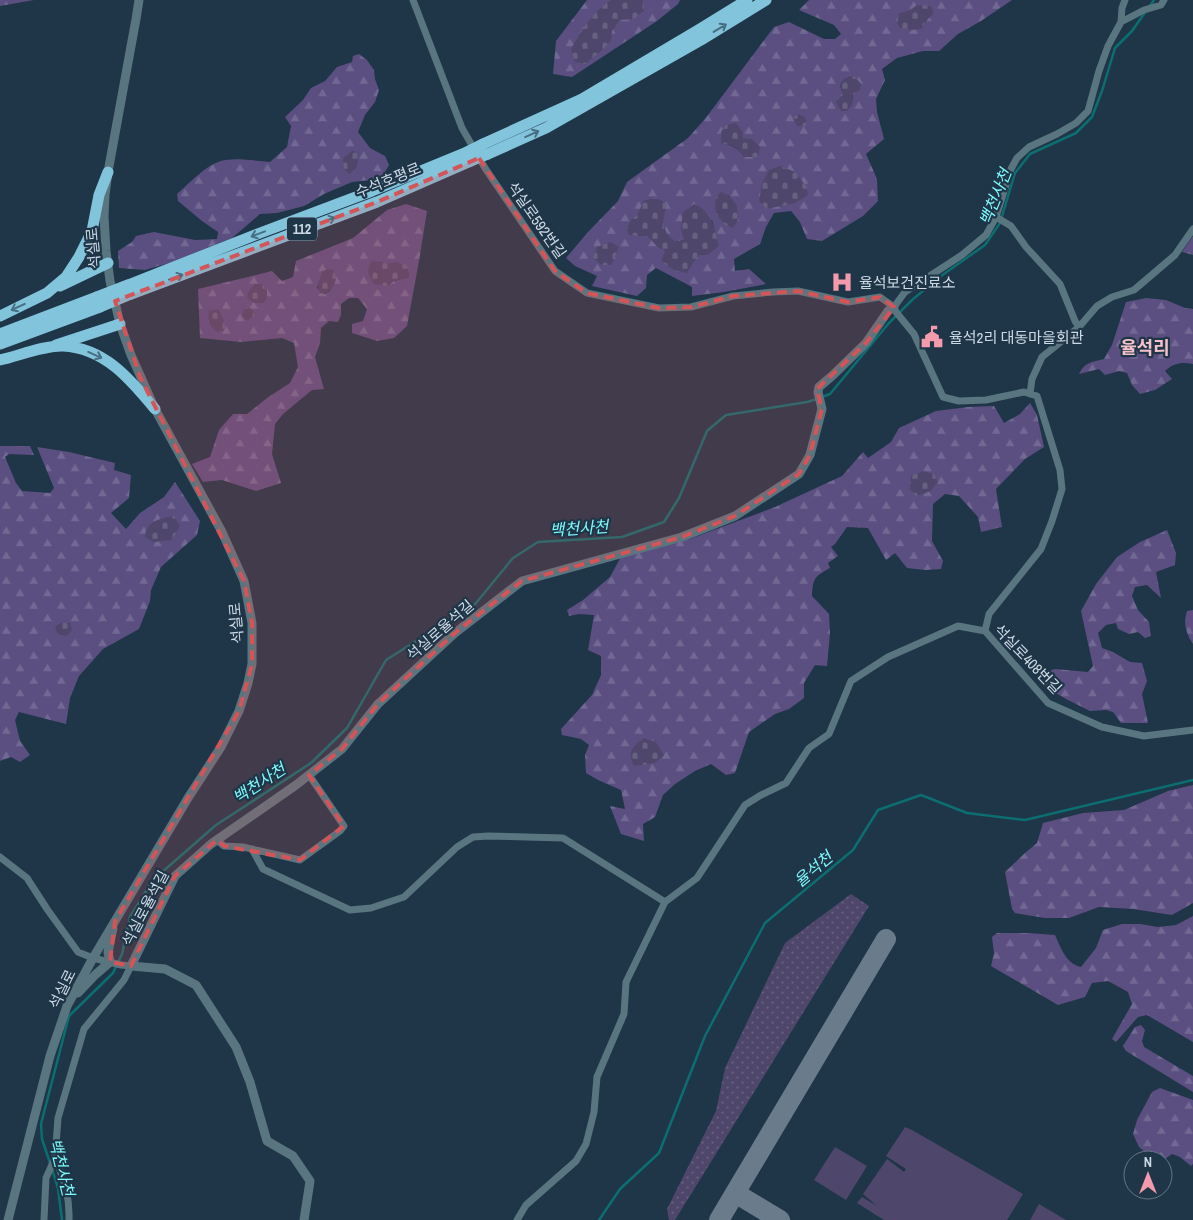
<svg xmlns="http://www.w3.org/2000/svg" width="1193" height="1220" font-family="'Archivo Narrow','Noto Sans KR',sans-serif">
<defs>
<pattern id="grass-dots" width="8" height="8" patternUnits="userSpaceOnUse" patternTransform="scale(1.25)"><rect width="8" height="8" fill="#4f476b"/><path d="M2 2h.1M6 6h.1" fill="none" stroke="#676180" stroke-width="1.8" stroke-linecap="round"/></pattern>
<pattern id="forest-firs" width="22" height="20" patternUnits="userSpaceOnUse" patternTransform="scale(1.25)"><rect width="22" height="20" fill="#5b4f81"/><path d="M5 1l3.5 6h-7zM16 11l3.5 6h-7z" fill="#716893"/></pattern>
<pattern id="cemetery-stones" width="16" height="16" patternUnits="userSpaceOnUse" patternTransform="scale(1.25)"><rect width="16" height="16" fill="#4f476b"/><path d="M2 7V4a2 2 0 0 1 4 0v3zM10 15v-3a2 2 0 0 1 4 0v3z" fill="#676180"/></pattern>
</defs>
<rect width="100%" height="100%" fill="#1f3548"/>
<!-- grass -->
<path fill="url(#grass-dots)" d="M851,894L869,906L675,1220H669L667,1209L716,1111L725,1068L785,943Z"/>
<!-- forest -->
<path fill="url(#forest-firs)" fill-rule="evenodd" d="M0,0H34L0,6Z
M587,0H680L678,4L657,21L572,77L553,74L556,41Z
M809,0H1012L981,21L958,34L939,51H923L897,58L882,69L885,80L876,99L877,112L884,139L866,154L877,179L878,201L863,216L822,241L807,239L800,222L791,211L774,213L766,227L760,244L734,259L735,271L749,269L766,284L724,292L692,296V287L656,268L647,275L646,288L637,296L592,286L597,276L575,266L566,258L588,232L618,201L627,182L688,138L705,119L774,27L789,22L824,39H835L841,34L834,25L799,10ZM909,11L927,20L921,29L899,14ZM854,76L852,104L836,103L843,95L840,85L844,79ZM721,143L760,147L744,157C738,147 732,146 721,143ZM638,214L662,223L668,237L675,242L684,240L712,220L715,232L709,254L698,255L686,273L666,251L657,246L647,235L639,236L632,219Z
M359,54L367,60L374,70L375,79L379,90L375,102L365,115L358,132L370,148L385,156L389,165L381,179L352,182L324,194L304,206L277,213L260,214L232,238L169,263L145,270L119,268L118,251L132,242L136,236L154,232L195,240L217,239L218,232L202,221L178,201L177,194C190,183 208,162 226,160C240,158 256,161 270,162L287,147L291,126L285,117L303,100L311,88L325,81L337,67L352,62L353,56Z
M406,204L427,211L419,261L407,326L394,338L377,341L352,333V324L363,321L367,309L358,298H349L341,304V315L338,322L329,321L321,328L320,343L315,357L324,389L312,390L283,414L275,424L272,454L281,483L256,491L222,480L203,482L192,464L210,457L219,430L233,414H247L267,398L290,383L298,367L294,343L282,338L241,342L200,338L198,289L272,271L282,281L293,277L296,261L353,238L387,210ZM382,262L409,277L394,281L386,286ZM323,271L333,285L330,291L324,294L317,288Z
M1193,236V255L1182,252Z
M1146,298L1166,300L1185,308L1193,309V364C1181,362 1174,363 1165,371L1172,379L1155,390L1140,394L1132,385L1127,373L1119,371L1105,375L1099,369L1079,374C1085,362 1092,362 1104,359L1112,345L1126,302Z
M1030,403L1037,415L1044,447L1025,459L996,489L1002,527L981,532L978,517L959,496L945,494L933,504L932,541L943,561L941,569L925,570L907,568L895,553L886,560L868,528L847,527L835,544L831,547L838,556L828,563L830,568C814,577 813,578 812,596L829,614L830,633L827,666L815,665L804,683V698L789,709L775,714L749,732L735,773L726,775L711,764L695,771L675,784L663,795L655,817L643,824L644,841L621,834L610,806L625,809L621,790L598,780L586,773L585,755L589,745L581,739L562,735L561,729L592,695L601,675V656L588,650L594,615L579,614L569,616L567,610L583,600L610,577L622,555L690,539L775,507L842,476L863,452L868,458L891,442L899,428L936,411L968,407L994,406L1004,423L1020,414Z
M0,446H30L34,455L9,454L5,457L16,483L22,491L50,493L54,488L37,447L69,452L115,463L114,470L131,475L129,498L111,513L126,529L140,513L164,497L175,482L200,521L197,535L161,567L151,590L150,601L139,629L103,649L79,676L70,698L66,724L19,712L15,720L20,741L30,755L20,762L11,757L0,761Z
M1167,530L1176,553L1175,565L1156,572L1161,598L1147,585L1135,587L1132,596L1138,610L1149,622L1151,636L1145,638L1138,632L1129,634L1118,629L1116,623L1106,625L1098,633L1102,648L1113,652L1130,662L1142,663L1147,681L1142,694L1148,723H1121L1113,712L1106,710L1090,711L1066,699L1042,685V673L1055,669L1088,672L1093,666L1081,611L1096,584L1117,557L1140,542Z
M1193,610V644C1186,633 1183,624 1187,611Z
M1193,785V903L1172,915L1133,909L1099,907L1069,918H1045L1015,913L1012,909L1005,872L1025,853L1037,843L1043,823L1083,813L1124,810L1168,791Z
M1193,916V1042L1147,1015L1138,1017L1116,1042L1112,1039L1132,1004L1128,992L1108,981L1092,983L1085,997L1058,1005L991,966L994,953L992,937L997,933H1028L1055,935C1061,948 1066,964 1081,967L1096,948L1103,930L1122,924H1140L1158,927L1176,925Z
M1141,1025L1145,1030L1142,1041L1144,1047L1193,1076V1092L1126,1051L1123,1046L1135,1027Z
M1160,1088L1193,1100V1164L1191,1166L1180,1157L1172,1154L1165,1159L1155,1160L1139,1147L1133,1134L1137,1120L1152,1092Z"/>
<!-- cemetery -->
<path fill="url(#cemetery-stones)" d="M611,0H643L644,11L633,19L620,20L612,31L611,41L601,51L585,64L575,62L571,49C582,29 592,13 611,0Z
M917,5L931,6L934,13L927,20L921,29L911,30L900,28L897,23L899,14L909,11Z
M854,76L861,84L860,90L852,95V105L847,111H841L836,102L843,95L840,85L844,79Z
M799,114L806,118V126H797L793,118Z
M736,123L742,131L743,138L752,139L760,147L758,157H744C737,146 733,146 721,143V132L726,125Z
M353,150L358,154C358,165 358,169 349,174L344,169L343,158Z
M780,166L795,172L806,186L808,195L795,203L767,209L759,201L762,183L769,170Z
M720,192L729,195L737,206L738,220L733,228L725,225L716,214L715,200Z
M657,198L667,204C662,222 660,230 675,242L684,240L681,228L683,212L694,204C714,213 713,227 719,246L709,254L698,255L686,273L674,270L661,261L665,251L657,246L647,235L639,236L629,235L626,228L632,219L638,214L644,200Z
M611,242L619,247L611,265H601L593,258L597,247Z
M372,261L382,262L387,264L396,262L406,265L409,271V277L394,281L386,286L374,284C368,274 366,271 372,261Z
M328,269L333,270C334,273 336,275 336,278C335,287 328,295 320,293C316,285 320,279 323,271Z
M255,284H262L267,291V297L264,303H254L247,298L249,290Z
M250,308L254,312V316L250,319L246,320L242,316L244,309Z
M218,309C222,316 226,322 224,330L217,332C210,326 207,320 209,311Z
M923,471L934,474L938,482L931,491L916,496L910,489L911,476Z
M174,516L180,526L172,540L154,542L145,537C145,536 146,529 147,528C151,520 166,517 174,516Z
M61,623H70L72,630L67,636L57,634L55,626Z
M644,738L656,742L664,755L655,763L634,766C627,751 632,747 644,738Z"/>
<!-- green -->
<path fill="#4f476b" d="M905,1127L912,1130L1023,1194L1007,1220H884L857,1203L862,1197L877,1206L863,1194L887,1159L904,1172L906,1169L886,1156Z
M835,1147L867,1166L846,1200L814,1180Z
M1039,1204L1066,1220H1030Z"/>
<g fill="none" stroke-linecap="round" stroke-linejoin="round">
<!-- stream -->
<path stroke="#0c6e70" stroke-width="2.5" d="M1149,7L1154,0
M822,397L830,394L889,323L912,300L941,276L985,245L1000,223L1015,173L1030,154L1076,133L1092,117L1102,91L1115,48L1132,31L1146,11
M50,1163L42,1139L41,1124L69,1016L113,973L122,954L130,917L153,880L216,825L311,763L347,728L386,660L421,638L467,614L513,558L538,542L622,537L664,522L679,498L707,431L726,415L807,402L817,399
M52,1169L58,1188L62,1220
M599,1220L620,1189L659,1153L705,1036L765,923L853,850L878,810L921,795L967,813L1025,820L1193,780"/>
<!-- taxiway -->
<path stroke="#6a7c8c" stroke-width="20" d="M735,1193L780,1220
M719,1220L886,939"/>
<!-- minor -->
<path stroke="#59757f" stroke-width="7" d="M413,0L462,128L485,168L555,271L587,293L659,308L691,307L733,296L773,292L798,291L848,302L880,297L894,307
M1121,22L1144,10L1161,5L1164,0
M996,217L1011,226L1026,247L1060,284L1075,321L1079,327
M894,307L896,312L914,334L943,397L959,401L986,400L1024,392L1037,396L1060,470L1062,489L1052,521L1041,549L989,614L985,631
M894,307L905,292L962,255L986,235L996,217L1011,169L1017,158L1029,147L1057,134L1076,123L1088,111L1099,71L1108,46L1121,22L1122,8L1125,0
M1030,394L1032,379L1042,357L1079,327L1097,306L1112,297L1134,290L1175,255L1193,229
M217,840L224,846L243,847L300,860L340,831L344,826L309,775
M252,849L263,869L350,910L371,908L404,897L457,847L473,837L488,836L563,838L665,902
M0,857L27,878L47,909L78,952L93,958L121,965L131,966L124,980L84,1029L58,1118L55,1158L46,1178L44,1220
M55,1158C64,1179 70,1197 69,1220
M517,1220L526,1205L576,1161L586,1144L594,1112L597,1077L624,1014L626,982L665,902L697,878L745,805L761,795L786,783L809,748L829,734L851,681L888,657L958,626L985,631L1048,703L1102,727L1144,736L1193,730"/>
<!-- tertiary -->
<path stroke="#59757f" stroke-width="9" d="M78,993L95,975L110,962L108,952L113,928
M8,1220L50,1056L67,1006L93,958L115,921L188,798L221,747L239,711L248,683L252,664V623L244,581L222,532L155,409L131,355L120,324L110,281L106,251L104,216L105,195L108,172L136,19L139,0
M304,1220L310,1181L293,1156L267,1141L250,1082L236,1047L196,985L165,969L131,966L175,876L211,844L296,785L342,749L378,704L455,633L522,581L682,537L735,516L799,474L810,455L822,409L818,392L819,387L832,376L866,343L888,311L894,307"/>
<!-- trunk -->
<path stroke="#82c4db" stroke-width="11" d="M483,144L582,99L700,29L747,0
M488,154L546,128L701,40L766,0
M128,285L260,233L372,191L467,152
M60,286L108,263
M131,294L377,202L471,161
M0,316L47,293L66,277L79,257L92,231L99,195L108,172
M0,334L97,297
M0,344L100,307
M56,345L120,324
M0,360C18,356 45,345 63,346C105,348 131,380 155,409"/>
<!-- trunk-bridge -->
<path stroke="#82c4db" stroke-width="11" d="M467,152L483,144
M471,161L488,154
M97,297L128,285
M100,307L131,294"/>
</g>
<!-- one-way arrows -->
<defs><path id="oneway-shaft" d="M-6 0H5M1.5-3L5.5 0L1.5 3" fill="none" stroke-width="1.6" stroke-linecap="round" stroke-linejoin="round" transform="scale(1.25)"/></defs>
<g stroke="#476e83">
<use href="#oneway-shaft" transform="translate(720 28) rotate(-31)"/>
<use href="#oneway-shaft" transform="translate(532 134) rotate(-24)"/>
<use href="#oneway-shaft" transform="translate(328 220) rotate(-20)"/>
<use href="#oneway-shaft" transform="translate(258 234) rotate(159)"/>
<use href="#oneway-shaft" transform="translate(176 277) rotate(-20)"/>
<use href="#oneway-shaft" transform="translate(18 307) rotate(155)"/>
<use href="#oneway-shaft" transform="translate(95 355) rotate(24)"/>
</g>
<!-- marked area -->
<path fill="#d45458" fill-opacity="0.2" stroke="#d45458" stroke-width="4" stroke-dasharray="10 6" stroke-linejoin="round" d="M479,158L555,271L587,293L659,308L691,307L733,296L798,291L848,302L880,297L894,307L866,343L817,389L822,409L810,455L799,474L735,516L682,537L522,581L455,633L378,704L342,749L309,775L344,826L300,860L224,846L217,840L175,876L131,966L110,962L115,921L239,711L252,664V623L244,581L140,377L115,301L377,202Z"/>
<!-- icons -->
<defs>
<g id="hospital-bare" transform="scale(1.725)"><path d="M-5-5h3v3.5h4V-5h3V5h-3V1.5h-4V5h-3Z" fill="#f39aac" stroke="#1f3548" stroke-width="2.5" paint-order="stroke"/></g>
<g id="civic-bare" transform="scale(1.725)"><path d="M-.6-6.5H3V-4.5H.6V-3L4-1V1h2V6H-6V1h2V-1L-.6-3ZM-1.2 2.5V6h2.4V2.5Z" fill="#f39aac" stroke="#1f3548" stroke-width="2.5" paint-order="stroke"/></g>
</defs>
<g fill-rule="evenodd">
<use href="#hospital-bare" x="842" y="282"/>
<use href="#civic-bare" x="932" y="337"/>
</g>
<g text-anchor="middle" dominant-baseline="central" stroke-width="4.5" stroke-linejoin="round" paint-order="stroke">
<!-- shield labels -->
<rect fill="#1f3548" stroke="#99a8b7" stroke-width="1" x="287" y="217.5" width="30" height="23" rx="4"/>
<g font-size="14" font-weight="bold" fill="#cddae6">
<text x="302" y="229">112</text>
</g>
<!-- street labels -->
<g font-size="15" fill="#cddae6" stroke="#1f3548">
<text transform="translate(388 180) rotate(-22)">수석호평로</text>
<text transform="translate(537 220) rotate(55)">석실로592번길</text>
<text transform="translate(93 248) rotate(-95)">석실로</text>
<text transform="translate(236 623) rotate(-95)">석실로</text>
<text transform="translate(440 630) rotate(-41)">석실로율석길</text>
<text transform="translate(1028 659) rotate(46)">석실로408번길</text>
<text transform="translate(145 908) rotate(-62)">석실로율석길</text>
<text transform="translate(62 989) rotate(-64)">석실로</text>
</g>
<!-- poi labels -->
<g font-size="15" fill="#cddae6" stroke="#1f3548" text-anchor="start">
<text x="859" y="282">율석보건진료소</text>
<text x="949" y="337">율석2리 대동마을회관</text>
</g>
<!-- water labels -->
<g font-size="16" font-style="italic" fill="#7ef9fc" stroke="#1f3548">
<text transform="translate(995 197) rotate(-68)">백천사천</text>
<text transform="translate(579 528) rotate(-4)">백천사천</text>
<text transform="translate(259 783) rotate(-33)">백천사천</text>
<text transform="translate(813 869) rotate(-40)">율석천</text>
<text transform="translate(62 1167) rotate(76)">백천사천</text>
</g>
<!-- quarter labels -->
<g font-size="18" font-weight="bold" fill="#f4c1ca" stroke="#1f3548">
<text x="1145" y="347">율석리</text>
</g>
</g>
<!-- north arrow -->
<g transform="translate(1148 1175)"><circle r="24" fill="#1f3548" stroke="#657787"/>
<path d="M0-4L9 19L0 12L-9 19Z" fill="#f39aac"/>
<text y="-8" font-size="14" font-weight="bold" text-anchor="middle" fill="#cddae6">N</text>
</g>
</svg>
